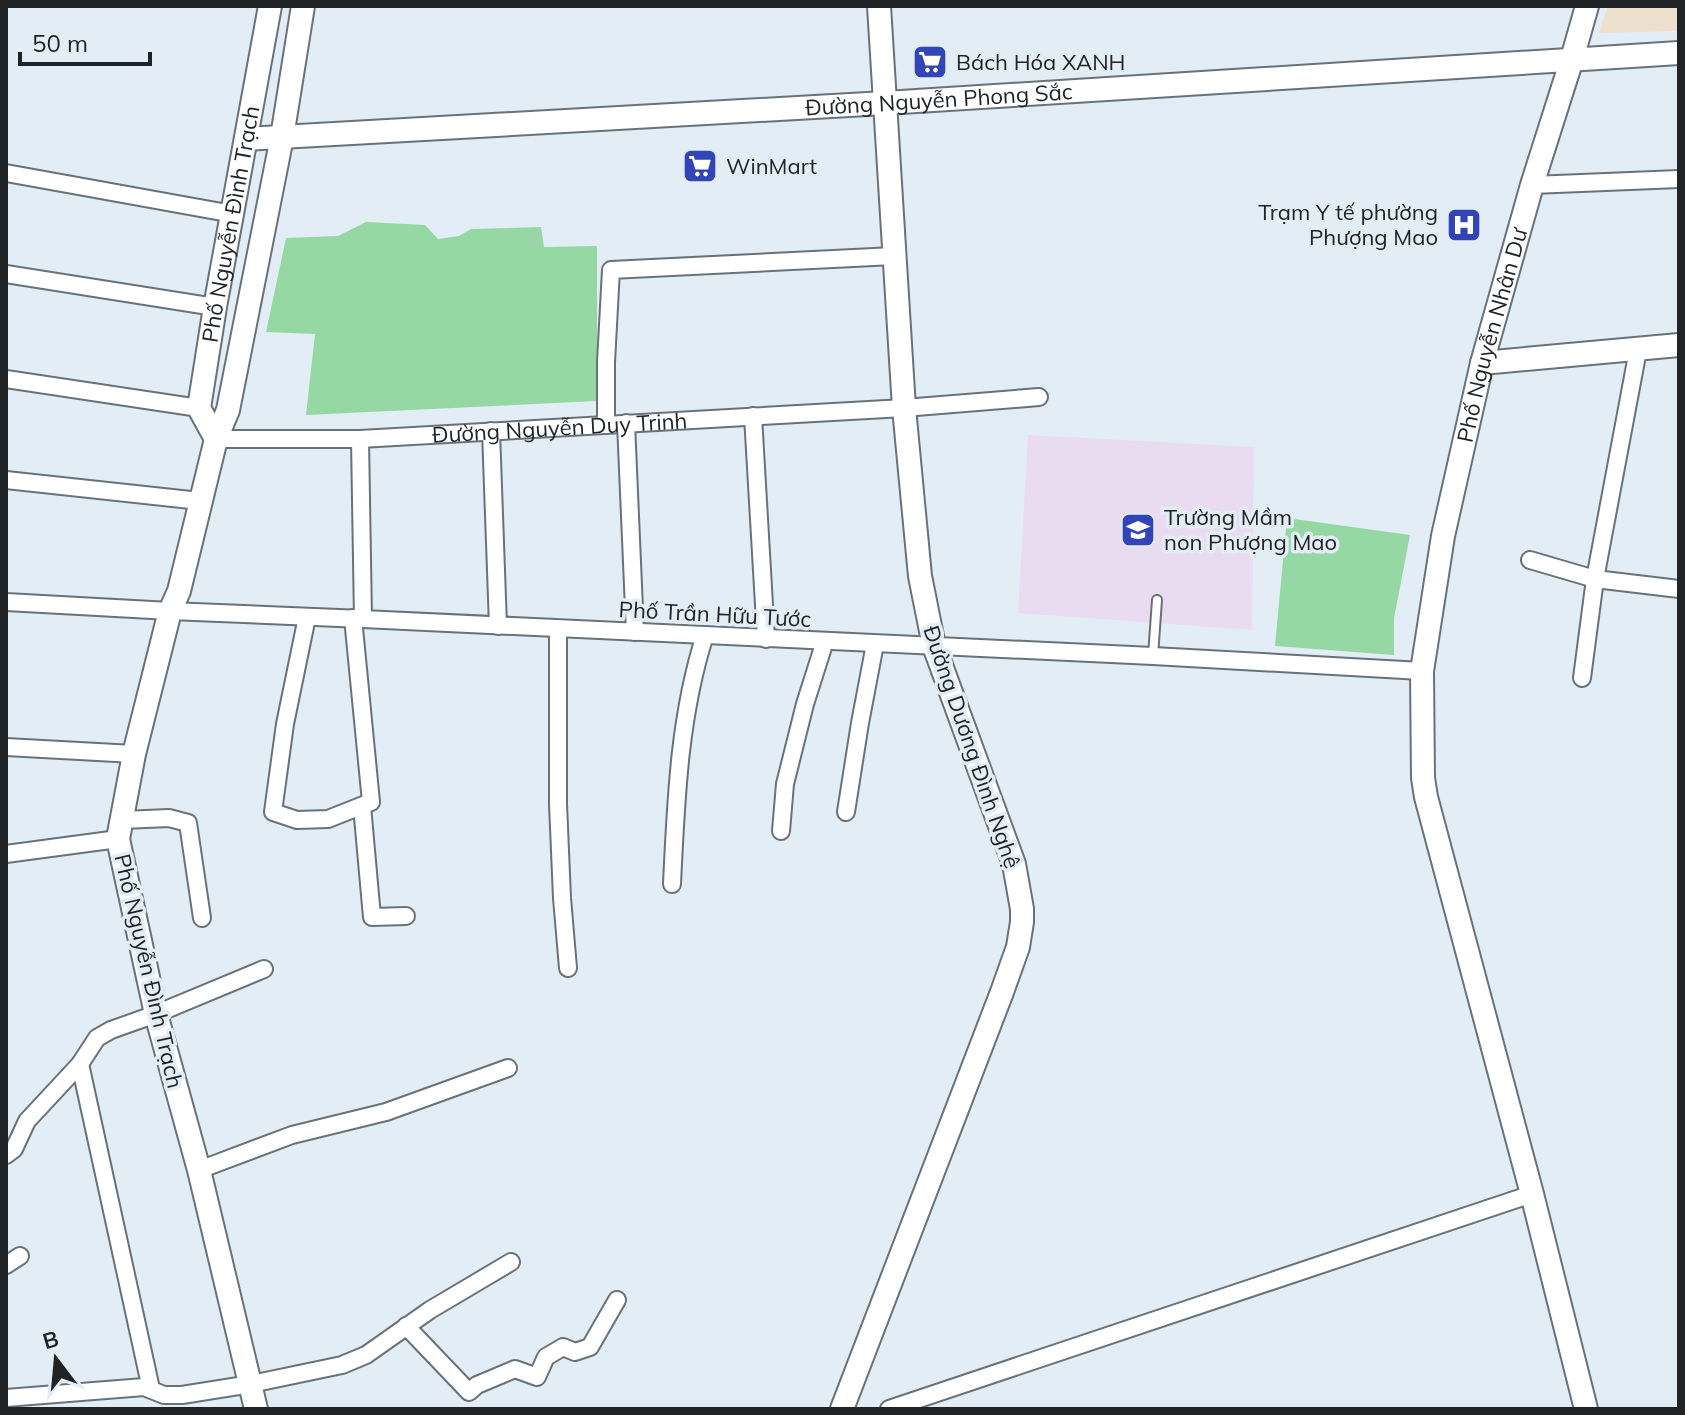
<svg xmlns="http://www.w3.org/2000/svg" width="1685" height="1415" font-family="Mulish,sans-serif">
<rect width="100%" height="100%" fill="#e3edf6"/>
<!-- commercial -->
<path fill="#ede0cc" d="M1608,6H1679V31L1599,33Z"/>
<!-- education -->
<path fill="#e9dcf0" d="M1028,435L1254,447L1252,630L1018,613Z"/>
<!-- green -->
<path fill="#95d8a3" d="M366,222L425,225L438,239L459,236L471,229L541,227L544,247L597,246V401L306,415L315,334L266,332L286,238L338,236Z
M1287,518L1410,535L1394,618V655L1275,646Z"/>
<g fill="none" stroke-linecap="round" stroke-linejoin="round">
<!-- lane casing -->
<g stroke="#697279" stroke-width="12">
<path id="lane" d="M1153,656L1157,600"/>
</g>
<!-- street casing -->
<g stroke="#697279" stroke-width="20">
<g id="street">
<path d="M6,173L233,214"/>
<path d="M1532,185L1679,179"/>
<path d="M6,274L215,307"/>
<path d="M6,379L199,408"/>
<path d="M753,416L766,639"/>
<path d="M626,423L635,632"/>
<path d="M606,425V362L611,270L894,256"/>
<path d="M491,431L498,626"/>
<path id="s1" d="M216,439H360L904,408L1039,397"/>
<path d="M360,439L363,619"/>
<path d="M6,480L200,501"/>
<path d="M1530,560L1595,579L1679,589"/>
<path d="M6,602L170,611L363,619L1153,656L1422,671"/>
<path d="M307,617L285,724L273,812L297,820L328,819L371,802L353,618"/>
<path d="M558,629V804L562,898L568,968"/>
<path d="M1582,678L1595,579L1638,350"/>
<path d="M6,747L134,754"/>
<path d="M362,806L372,917L406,916"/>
<path d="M846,812L860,723L875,644"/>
<path d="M122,820L169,818L188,823L202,918"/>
<path d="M781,831L785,784L805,704L825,641"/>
<path d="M6,854L118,839"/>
<path d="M672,884C676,800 679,716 705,635"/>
<path d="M80,1064L151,1389"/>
<path d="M6,1155L14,1149L27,1121L80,1064L97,1038L111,1030L156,1014L264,969"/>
<path d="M199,1170L292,1135L386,1112L508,1068"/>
<path d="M6,1265L20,1256"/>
<path d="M406,1326L469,1392L477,1385L515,1369L537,1377L546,1357L563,1347L575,1352L590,1347L617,1300"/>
<path d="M6,1398L144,1387L164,1395H182L251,1384L342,1365L366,1355L430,1310L511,1262"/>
<path d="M889,1409L1532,1194"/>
</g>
</g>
<!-- secondary casing -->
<g stroke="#697279" stroke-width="26">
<g id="secondary">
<path id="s2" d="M246,139L885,103L1679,53"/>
<path d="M1482,363L1679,345"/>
<path id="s3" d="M216,439L199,408L215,307L270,6"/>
<path d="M256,1409L199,1170L156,1014L118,839L134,754L170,611L179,591L216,439L228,410L282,137L303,6"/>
<path d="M842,1409L1002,992L1018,947L1022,922V909L1014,864L934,646L920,576L904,408L879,6"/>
<path id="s4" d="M1586,1409L1532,1194L1426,797L1423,778L1422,671L1443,536L1482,363L1532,185L1572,59L1587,6"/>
</g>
</g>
<!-- lane -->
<use href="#lane" stroke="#fff" stroke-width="8"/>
<!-- street -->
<use href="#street" stroke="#fff" stroke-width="16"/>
<!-- secondary -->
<use href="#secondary" stroke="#fff" stroke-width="22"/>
</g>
<!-- icons -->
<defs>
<g id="supermarket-square" transform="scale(1.8)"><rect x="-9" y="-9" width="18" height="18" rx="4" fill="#3245b7" stroke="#e3edf6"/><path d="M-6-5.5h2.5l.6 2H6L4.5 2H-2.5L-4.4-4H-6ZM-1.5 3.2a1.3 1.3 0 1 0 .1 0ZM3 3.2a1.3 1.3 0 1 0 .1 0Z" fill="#fff"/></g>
<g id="hospital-square" transform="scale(1.8)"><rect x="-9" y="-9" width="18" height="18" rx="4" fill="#3245b7" stroke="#e3edf6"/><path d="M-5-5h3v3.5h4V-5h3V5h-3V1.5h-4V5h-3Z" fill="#fff"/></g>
<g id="school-square" transform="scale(1.8)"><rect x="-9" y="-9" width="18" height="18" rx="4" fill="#3245b7" stroke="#e3edf6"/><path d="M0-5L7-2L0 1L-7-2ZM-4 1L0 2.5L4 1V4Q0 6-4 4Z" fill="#fff"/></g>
</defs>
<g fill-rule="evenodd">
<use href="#supermarket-square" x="930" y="62"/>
<use href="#supermarket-square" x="700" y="166"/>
<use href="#hospital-square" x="1464" y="225"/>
<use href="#school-square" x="1138" y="530"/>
</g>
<g text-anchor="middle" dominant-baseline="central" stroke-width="7" stroke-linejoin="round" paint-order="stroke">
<!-- poi labels -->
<g font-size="22" fill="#202427" stroke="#e3edf6" text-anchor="start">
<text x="956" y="62">Bách Hóa XANH</text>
<text x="726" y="166">WinMart</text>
<text x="1438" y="212" text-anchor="end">Trạm Y tế phường<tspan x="1438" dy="25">Phượng Mao</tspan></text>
<text x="1164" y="517">Trường Mầm<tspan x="1164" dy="25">non Phượng Mao</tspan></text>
</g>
<!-- street labels -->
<g font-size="22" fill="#202427" stroke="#e3edf6">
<text stroke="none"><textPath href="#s2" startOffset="694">Đường Nguyễn Phong Sắc</textPath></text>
<text stroke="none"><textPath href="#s3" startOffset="222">Phố Nguyễn Đình Trạch</textPath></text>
<text stroke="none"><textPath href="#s4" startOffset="1102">Phố Nguyễn Nhân Dư</textPath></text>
<text stroke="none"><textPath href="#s1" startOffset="344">Đường Nguyễn Duy Trinh</textPath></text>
<text transform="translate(715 614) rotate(3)">Phố Trần Hữu Tước</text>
<text transform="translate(972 747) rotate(71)">Đường Dương Đình Nghệ</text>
<text transform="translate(149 971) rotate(77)">Phố Nguyễn Đình Trạch</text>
</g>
</g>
<!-- border -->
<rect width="1685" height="1415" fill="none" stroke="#202427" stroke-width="16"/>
<!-- north arrow -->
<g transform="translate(56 1359) rotate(344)" stroke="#e3edf6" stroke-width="6" paint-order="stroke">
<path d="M0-6L14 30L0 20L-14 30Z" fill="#202427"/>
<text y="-12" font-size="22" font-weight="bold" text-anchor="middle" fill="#202427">B</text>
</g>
<!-- scale -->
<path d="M20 52v12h130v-12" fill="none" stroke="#202427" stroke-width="4"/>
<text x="32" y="52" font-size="24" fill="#202427" stroke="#e3edf6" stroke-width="6" paint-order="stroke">50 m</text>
</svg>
